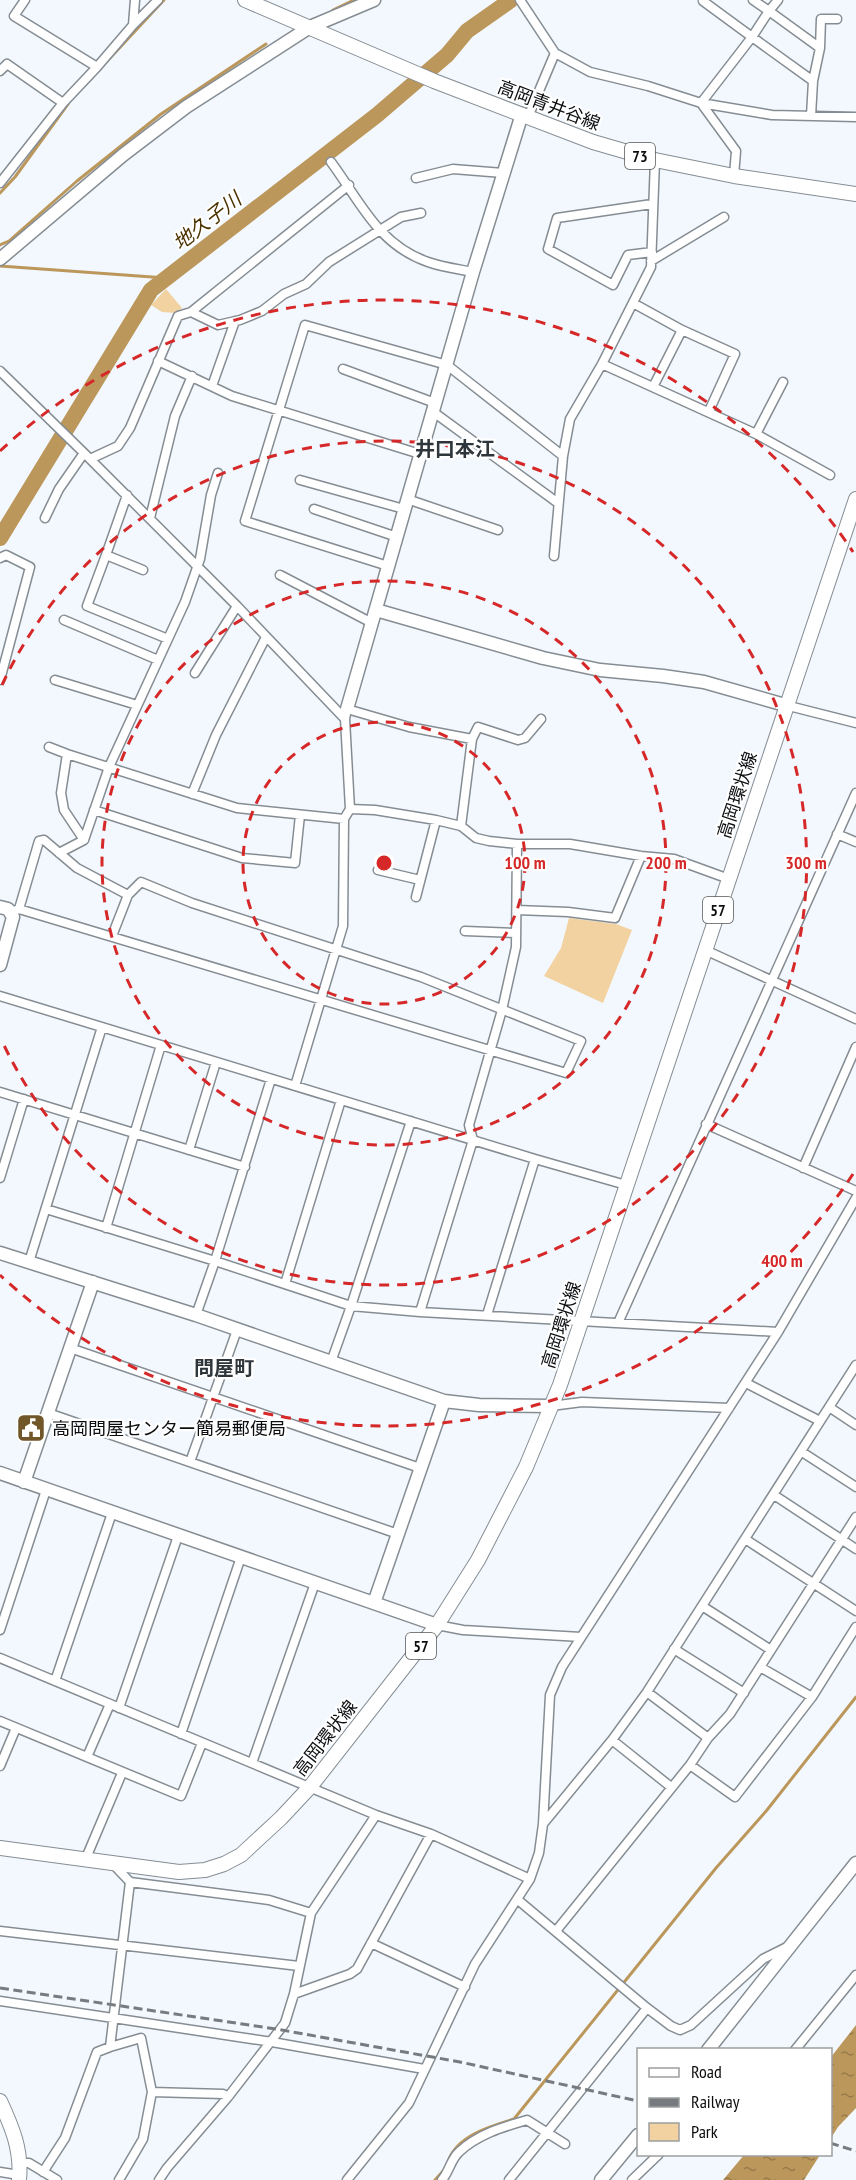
<svg xmlns="http://www.w3.org/2000/svg" width="856" height="2180" font-family="'PT Sans Narrow','Noto Sans JP',sans-serif">
<defs>
<pattern id="water-ripples" width="26" height="14" patternUnits="userSpaceOnUse" patternTransform="scale(1.5)"><rect width="26" height="14" fill="#bc975b"/><path d="M2 4q2-2 4 0t4 0M15 11q2-2 4 0t4 0" fill="none" stroke="#977a4a"/></pattern>
</defs>
<rect width="100%" height="100%" fill="#f2f8fe"/>
<!-- green -->
<path fill="#f1d2a0" d="M166,289L182,308L175,313L162,312L151,305Z
M569,918L616,924L632,930L603,1003L544,976L561,948Z"/>
<!-- water -->
<path fill="url(#water-ripples)" d="M856,2025V2108L838,2127L831,2138V2057Z
M744,2155V2154L820,2155L804,2180H723Z"/>
<g fill="none" stroke-linecap="round" stroke-linejoin="round">
<!-- stream -->
<path stroke="#bc975b" stroke-width="3" d="M333,10L354,0
M84,86L164,0
M0,193L15,177L68,104
M0,245L9,241L77,181L161,114L266,44
M0,266L166,278
M449,2159C459,2135 491,2126 514,2119L716,1868L767,1810L856,1697
M435,2180L444,2170"/>
<!-- river -->
<path stroke="#bc975b" stroke-width="16" d="M0,538L151,290L377,115L447,55L467,31L511,0"/>
<!-- street casing -->
<g stroke="#858d93" stroke-width="11">
<path id="street" d="M25,0L14,16L97,67
M520,0L555,53L590,72L648,86L701,103L772,115L856,117
M778,0L769,11L820,48L813,81
M703,1L752,37L769,11L753,0
M133,25L158,0
M820,48L821,19H837
M0,71L7,64L63,103
M701,103L752,37L813,81L811,116
M701,103L736,151L734,176
M528,117L555,53
M331,162C360,201 378,245 428,262C442,267 458,269 473,272
M416,178L453,169L503,173
M0,183L63,103L97,67L133,25L135,0
M652,252L628,255L613,285L548,249L557,218L652,204
M651,261L724,217
M633,303L682,330L735,354L709,411
M191,312L349,185
M158,361L232,396L420,454
M602,364L756,434L830,475
M343,369L435,403
M0,371L84,453L237,606L345,719
M212,386L235,321
M653,387L682,330
M432,411L558,503
M756,434L783,382
M90,459L118,446L130,428L178,316L191,312L218,325L240,320L262,311L284,294L306,284L329,262L401,217L421,213
M300,480L404,509
M407,499L498,530
M314,509L397,537
M45,518L59,489L84,453
M150,518L175,416L192,376
M106,555L127,495
M554,556L563,456L570,419L602,364L651,267L655,160
M0,558L6,555L30,567L0,680
M388,566L245,521L305,325L447,365L563,456
M143,570L106,555L87,606L168,639
M280,575L372,623
M64,620L158,660
M195,673L237,606
M55,680L137,705
M785,705L856,723
M49,747L67,754L237,808L344,819
M67,754L61,793L64,810L84,840
M192,794L216,735L266,637
M350,809L375,810L436,820L461,826L476,838L489,841L517,844H570L641,856L674,859L729,879
M94,810L242,858L295,863L300,815
M461,826L472,739L478,727L518,740L525,738L541,719
M837,834L856,842
M59,853L84,840L109,767L185,602L200,559L211,495L218,473
M378,870L420,880
M416,897L436,820
M19,909L39,841L44,840L77,868L128,895
M517,910L568,912L615,918L641,856
M11,912L19,909L566,1073L581,1041L421,977L192,903L141,882L128,895L112,936
M465,931L516,933
M705,950L856,1019
M0,996L535,1159L626,1185
M295,1086L343,926L344,819L350,809L345,719L347,709L409,727L472,739
M0,1092L245,1167
M706,1124L856,1191
M189,1150L216,1062
M803,1168L856,1047
M0,1178L24,1099
M46,1209L215,1261L351,1306L420,1312L778,1332
M106,1228L161,1045
M29,1262L102,1027
M285,1284L341,1100
M420,1312L473,1140L469,1125L502,1010L516,947L517,844
M196,1315L215,1261L271,1079
M487,1315L535,1159
M618,1323L856,793
M70,1348L420,1468
M331,1362L351,1306L411,1121
M746,1383L820,1421
M551,1406L582,1402L729,1408
M829,1407L856,1425
M48,1413L398,1534
M802,1452L856,1487
M190,1462L237,1330
M774,1495L856,1549
M745,1539L856,1611
M702,1606L771,1650
M437,1625L463,1630L581,1637
M0,1630L46,1490
M674,1649L744,1693
M0,1658L376,1815L431,1834L530,1879
M760,1667L812,1697
M55,1681L112,1513
M647,1692L708,1738
M119,1708L178,1536
M0,1721L181,1796L202,1743
M181,1734L241,1557
M612,1740L671,1787
M87,1757L110,1704
M252,1763L315,1583
M690,1765L735,1797L812,1697L856,1627
M0,1766L16,1728
M543,1824L612,1740L647,1692L856,1365
M86,1858L122,1773
M113,1864L130,1882L269,1900L311,1913
M130,1882L110,2047L141,2038L152,2092L223,2094L228,2097
M518,1900L647,2008L671,2026L680,2030L691,2025L763,1959L787,1947
M0,1931L299,1966
M556,1931L690,1765L708,1738L730,1714L856,1517
M371,1943L465,1987
M294,1994L350,1974L357,1969L431,1834
M0,2001L272,2042L424,2069
M795,2050L856,1975
M19,2163H29L57,2180
M0,2172L19,2175
M43,2172L65,2138L97,2052L110,2047
M119,2180L143,2139L152,2092
M159,2180L167,2168L228,2097L285,2023L294,1994L311,1913L376,1815
M347,2180L409,2103L475,1964L530,1879L539,1853L543,1824L550,1695L562,1667L778,1332L856,1198
M442,2180C449,2172 451,2159 459,2152C478,2134 503,2127 527,2120L565,2144
M509,2180L647,2008
M632,2180L659,2154"/>
</g>
<!-- secondary casing -->
<g stroke="#858d93" stroke-width="15">
<path id="secondary" d="M0,259L123,155L186,107L310,27L374,0
M376,610L543,658L600,670L663,676L704,682L785,705
M347,709L473,272L522,114
M0,907L8,909L13,917L0,965
M0,1253L196,1315L444,1401L479,1405L551,1406
M0,1473L437,1625
M24,1482L93,1282
M374,1603L444,1401
M708,2050L856,1863
M601,2180L638,2135"/>
</g>
<!-- primary casing -->
<g stroke="#858d93" stroke-width="16">
<path id="primary" d="M245,0L434,81L593,142L655,160L734,176L856,194
M0,1848L179,1872L205,1870L224,1864L241,1855L281,1818L310,1787L437,1625L478,1560L526,1467L560,1385L856,499
M0,2101C12,2127 22,2150 19,2180"/>
</g>
<!-- street -->
<use href="#street" stroke="#fff" stroke-width="8"/>
<!-- secondary -->
<use href="#secondary" stroke="#fff" stroke-width="12"/>
<!-- primary -->
<use href="#primary" stroke="#fff" stroke-width="14"/>
<!-- rail -->
<path stroke="#777b7f" stroke-width="3" stroke-dasharray="9 4.5" stroke-linecap="butt" d="M0,1988L276,2029L460,2062L638,2101
M830,2143L856,2151"/>
</g>
<!-- distance rings -->
<g fill="none" stroke="#d62828" stroke-width="3" stroke-dasharray="10 8">
<circle cx="384" cy="863" r="141"/>
<circle cx="384" cy="863" r="282"/>
<path d="M2 685A422 422 0 1 1 2 1041"/>
<path d="M853 1174A563 563 0 0 1 0 1275M0 451A563 563 0 0 1 853 552"/>
</g>
<!-- icons -->
<defs>
<g id="civic-square" transform="scale(1.5)"><rect x="-9" y="-9" width="18" height="18" rx="4" fill="#715629" stroke="#fff"/><path d="M-.6-6.5H3V-4.5H.6V-3L4-1V1h2V6H-6V1h2V-1L-.6-3ZM-1.2 2.5V6h2.4V2.5Z" fill="#fff"/></g>
</defs>
<g fill-rule="evenodd">
<use href="#civic-square" x="31" y="1428"/>
</g>
<g text-anchor="middle" dominant-baseline="central" stroke-width="4.5" stroke-linejoin="round" paint-order="stroke">
<!-- shield labels -->
<g fill="#fff" stroke="#545657" stroke-width="1.5">
<rect x="625" y="143" width="30" height="26" rx="4.5"/>
<rect x="703" y="897" width="30" height="26" rx="4.5"/>
<rect x="406" y="1633" width="30" height="26" rx="4.5"/>
</g>
<g font-size="16" font-weight="bold" fill="#0b0d0f">
<text x="640" y="156">73</text>
<text x="718" y="910">57</text>
<text x="421" y="1646">57</text>
</g>
<!-- street labels -->
<g font-size="18" fill="#0b0d0f" stroke="#fff">
<text transform="translate(549 105) rotate(21)">高岡青井谷線</text>
<text transform="translate(737 795) rotate(-72)">高岡環状線</text>
<text transform="translate(561 1325) rotate(-72)">高岡環状線</text>
<text transform="translate(325 1738) rotate(-52)">高岡環状線</text>
</g>
<!-- poi labels -->
<g font-size="18" fill="#0b0d0f" stroke="#fff" text-anchor="start">
<text x="52" y="1428">高岡問屋センター簡易郵便局</text>
</g>
<!-- water labels -->
<g font-size="20" font-style="italic" fill="#4b3200" stroke="#fff">
<text transform="translate(207 221) rotate(-38)">地久子川</text>
</g>
<!-- neighbourhood labels -->
<g font-size="20" font-weight="bold" fill="#2f363b" stroke="#fff">
<text x="455" y="449">井口本江</text>
<text x="224" y="1368">問屋町</text>
</g>
</g>
<circle cx="384" cy="863" r="9" fill="#d62828" stroke="#fff" stroke-width="3"/>
<g font-size="18" text-anchor="middle" font-weight="bold" fill="#d62828" stroke="#fff" stroke-width="4.5" stroke-linejoin="round" paint-order="stroke">
<text x="525" y="869">100 m</text>
<text x="666" y="869">200 m</text>
<text x="806" y="869">300 m</text>
<text x="782" y="1267">400 m</text>
</g>
<!-- legend -->
<rect x="637" y="2048" width="195" height="108" fill="#ffffff" stroke="#9d9e9f" stroke-width="1.5"/>
<rect x="649" y="2068" width="30" height="9" fill="#ffffff" stroke="#9d9e9f" stroke-width="1.5"/>
<text x="691" y="2078" font-size="18" fill="#0b0d0f">Road</text>
<rect x="649" y="2098" width="30" height="9" fill="#777b7f" stroke="#9d9e9f" stroke-width="1.5"/>
<text x="691" y="2108" font-size="18" fill="#0b0d0f">Railway</text>
<rect x="649" y="2123" width="30" height="18" fill="#f1d2a0" stroke="#9d9e9f" stroke-width="1.5"/>
<text x="691" y="2138" font-size="18" fill="#0b0d0f">Park</text>
</svg>
